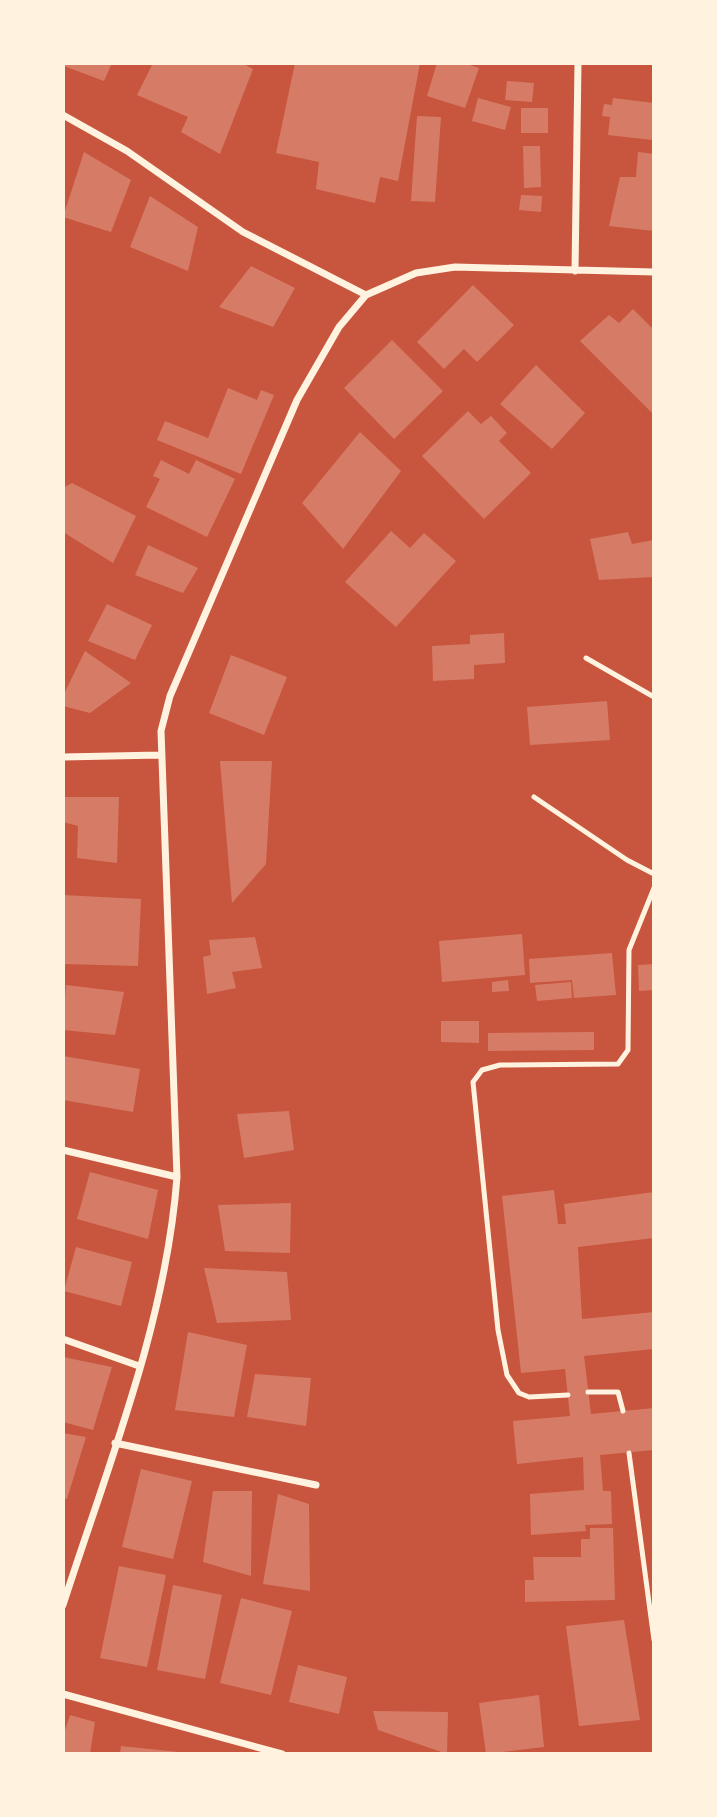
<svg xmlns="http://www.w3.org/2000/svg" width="717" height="1817" font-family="'Fira Sans Condensed',sans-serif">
<rect width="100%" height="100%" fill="#c8553d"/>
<!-- building -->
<path fill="#d67c66" d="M65,63H112L104,81L64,66Z
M153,63H242L253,69L220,154L181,132L188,117L137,95Z
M295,63H420L398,181L380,177L375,203L316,189L319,162L276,153Z
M437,63H464L479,68L465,108L427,96Z
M507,81L534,83L532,102L505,100Z
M478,98L511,107L505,130L472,121Z
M613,98L654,103L652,140L608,135L610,117L602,116L604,104L612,105Z
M521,108H548V133H521Z
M417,116L441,117L435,202L411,201Z
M523,146H540L541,187L524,188Z
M84,152L131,180L111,232L63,217Z
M638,152L654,154V231L609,226L620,177H636Z
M521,195L542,196L541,212L519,210Z
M150,196L198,227L188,271L130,247Z
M251,266L295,288L273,327L219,307Z
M473,285L514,325L477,362L464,349L444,369L417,342Z
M633,309L654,330V415L580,341L609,315L619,323Z
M392,340L443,391L394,439L344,388Z
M536,365L585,413L552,449L500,404Z
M228,388L257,400L261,390L274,395L241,474L157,440L165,421L208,438Z
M468,411L481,424L491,416L507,433L499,441L531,473L484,519L422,456Z
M360,432L401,471L343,549L302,503Z
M161,460L189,474L196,460L235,479L207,537L146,507L160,479L153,476Z
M72,483L136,516L113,563L63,532V488Z
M391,531L410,548L424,533L456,561L396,627L345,582Z
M628,532L632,544L654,540V577L599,580L590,539Z
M148,545L198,568L183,593L135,575Z
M107,604L152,625L135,660L88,641Z
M504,633L505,663L474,665V679L433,681L432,646L470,644V635Z
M85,651L131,683L90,713L63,706V696Z
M231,655L287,677L264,735L209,713Z
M607,701L610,740L530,745L527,707Z
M220,761H272L266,864L232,903Z
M63,797H119L117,863L77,858L78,826L63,822Z
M63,895L141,899L138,966L63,964Z
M522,934L525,975L442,982L439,941Z
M255,937L262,968L232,972L236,988L207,994L203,957L211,955L209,940Z
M612,953L616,995L574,998L572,980L530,983L529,959Z
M654,964V990L639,991L638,965Z
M508,980L509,991L492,992V982Z
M571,982L572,998L537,1001L535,985Z
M66,985L124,992L115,1035L63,1030Z
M441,1021H479V1043L441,1042Z
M594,1032V1050L488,1051V1033Z
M63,1056L140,1069L133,1112L63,1100Z
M289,1111L294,1150L244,1158L237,1114Z
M90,1172L158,1190L148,1239L77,1219Z
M554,1190L558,1224H566L564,1204L654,1192V1238L578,1247L582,1319L654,1312V1349L584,1356L591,1414L654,1408V1450L600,1455L603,1491H611L612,1524L585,1525L586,1531L531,1535L530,1494L584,1490L583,1457L517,1464L513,1421L570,1416L565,1369L521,1373L502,1196Z
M291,1203L290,1253L225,1251L218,1205Z
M76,1247L132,1262L121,1306L64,1291Z
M204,1268L287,1272L291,1320L217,1323Z
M188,1332L247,1345L234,1417L175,1410Z
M63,1357L112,1367L93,1430L63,1422Z
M255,1374L311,1378L306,1426L247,1417Z
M63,1433L86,1437L67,1499L63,1498Z
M141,1469L192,1481L173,1559L122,1547Z
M213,1491H252L251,1576L203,1562Z
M278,1494L309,1504L310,1591L263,1584Z
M590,1528H613L615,1600L525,1602V1580H534L533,1557H581V1539H590Z
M119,1566L166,1575L147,1667L100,1658Z
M173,1585L222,1595L205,1679L157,1670Z
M241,1598L292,1611L271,1695L220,1683Z
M624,1620L640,1720L579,1726L566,1626Z
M298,1665L347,1677L339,1714L289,1702Z
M539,1695L544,1747L486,1754L479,1703Z
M373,1711L448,1712L447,1754L378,1730Z
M70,1715L95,1722L90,1754H63V1736Z
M121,1746L179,1752V1754H120Z"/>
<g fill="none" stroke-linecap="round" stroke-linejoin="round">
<!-- service -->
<path stroke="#fff3e0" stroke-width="5" d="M586,658L654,697
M534,797L627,860L654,874
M588,1392H618L623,1411
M568,1395L529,1397L519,1393L507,1375L498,1330L473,1082L482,1070L500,1065L618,1064L628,1050L629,950L654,888
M629,1453L654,1640"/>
<!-- minor -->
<path stroke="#fff3e0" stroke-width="7" d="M63,115L127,151L243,232L366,295
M575,271L578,63
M63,757L160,755
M63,1150L177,1177
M63,1339L139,1366
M115,1443L316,1485
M63,1605C108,1465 166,1323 177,1177L161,731L170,696L297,400L339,327L366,295L416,273L455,267L654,272
M63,1694L282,1754"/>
</g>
<!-- border -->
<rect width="717" height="1817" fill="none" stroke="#fff3e0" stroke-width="130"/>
</svg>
